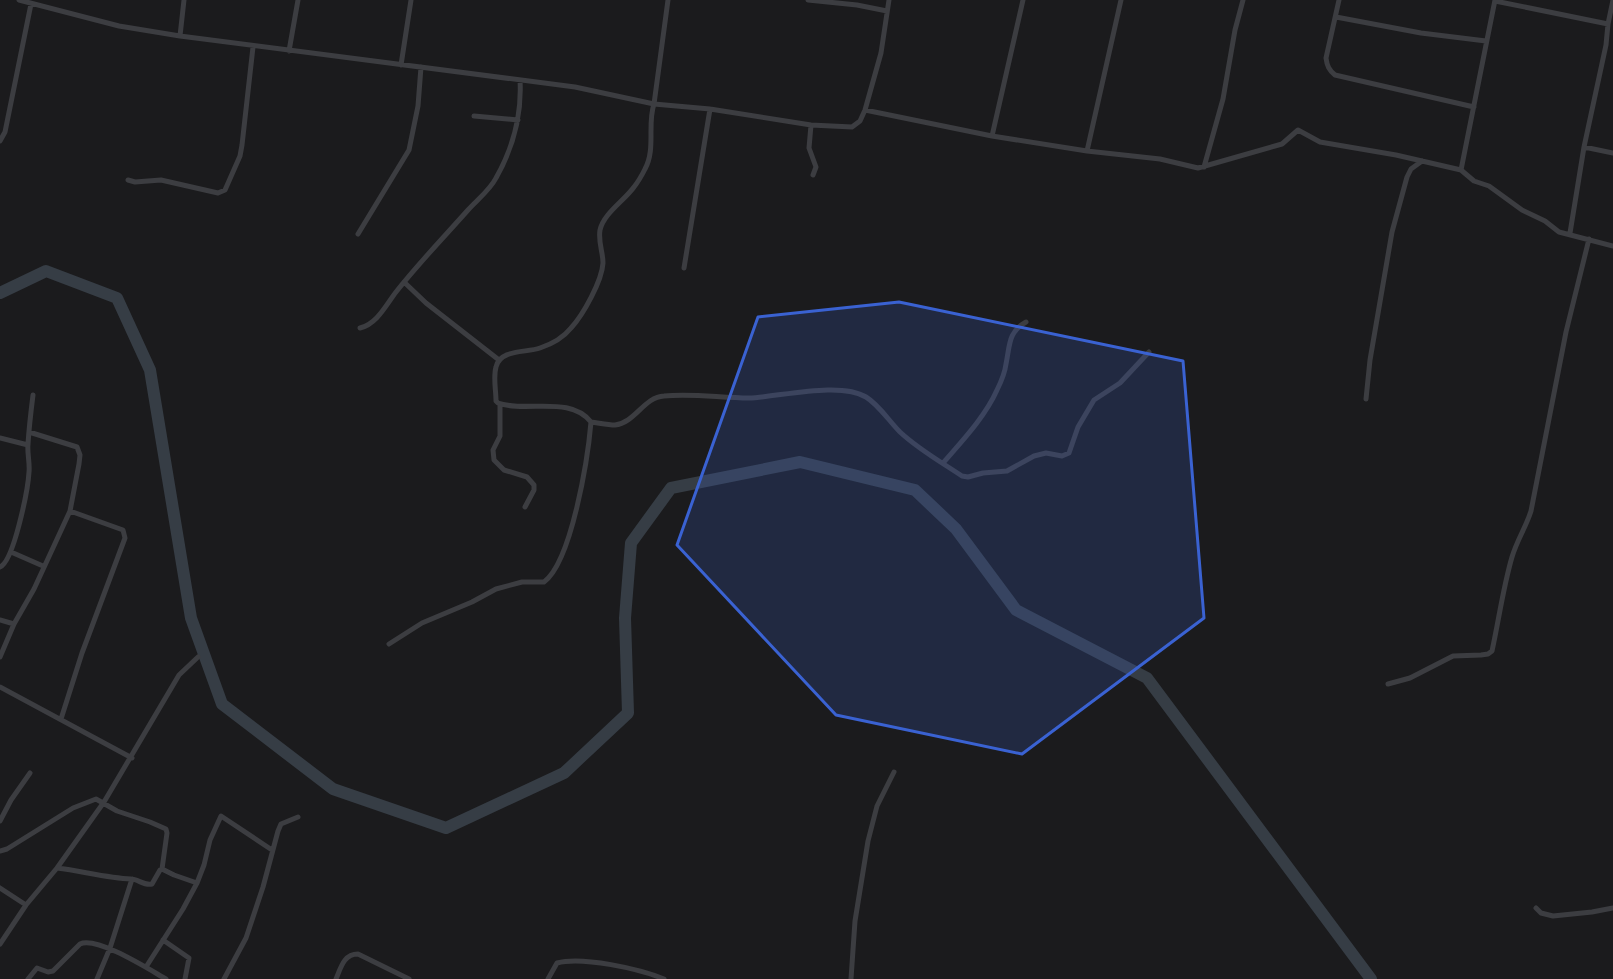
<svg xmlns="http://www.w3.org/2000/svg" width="1613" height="979" font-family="Lato,sans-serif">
<rect width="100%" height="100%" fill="#1b1b1d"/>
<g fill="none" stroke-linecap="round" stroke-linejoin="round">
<!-- river -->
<path stroke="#363d45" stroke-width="12" d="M0,293L46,271L117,298L150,370L191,618L222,704L333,789L446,828L564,773L628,713L625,618L631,543L671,488L800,462L915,490L956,529L1016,610L1147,678L1371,979"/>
<!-- minor -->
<path stroke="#3c3d41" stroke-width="5" d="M19,0L119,26L180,36L575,87L654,104L710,109L811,125L852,127L860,121L865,110L881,53L889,0
M808,0L857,5L887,11
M1339,0L1326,58C1327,66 1329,70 1335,75L1474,107
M1495,1L1608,24
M1336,17L1421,33L1486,41
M180,36L184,0
M289,51L298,0
M401,65L411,0
M865,110L992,136L1087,151L1160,159L1198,168L1282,144L1298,130L1320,142L1396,155L1461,170L1474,181L1489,186L1522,210L1545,221L1559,232L1613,246
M474,116L518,120
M811,125L809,148L816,167L813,175
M992,136L1023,0
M0,141L5,132L31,4
M1584,147L1613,153
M1087,151L1121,0
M1204,167L1223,99L1235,30L1243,0
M1461,170L1495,0
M128,180L135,182L161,180L218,193L225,190L240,156L242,145L253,47
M1570,233L1584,147L1606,45L1608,24L1613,0
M358,234L409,150L418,106L421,67
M684,268L710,109
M404,282L426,303L499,360
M360,328C377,324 386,305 396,292C418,264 444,237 468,210C477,200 490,190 496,178C513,148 522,115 520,80
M1366,399L1370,360L1392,232L1407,177L1411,169L1422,161
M500,404V436L493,450L494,460L504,470L527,477L534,485V490L525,507
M591,422C599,423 608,425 615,425C635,423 644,397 664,396C692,393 721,398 749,398C779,397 840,381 866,397C879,405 889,421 900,432C918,449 941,462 962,476L968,477L983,473L1007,471L1034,456L1046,453L1062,456L1069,453L1078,427L1094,400L1120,383L1149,352
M0,438L28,445
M943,463C962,441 985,417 997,390C1001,382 1005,372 1006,364C1010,345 1008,332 1026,322
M11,552L43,566
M0,567C14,561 28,489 29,472C30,463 27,453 28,444C29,428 31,411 33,395
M0,620L14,624
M389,644L422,623L472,602L496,589L522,582H544C572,561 588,457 591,422C570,395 527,413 498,403L496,401C496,390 493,377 496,367C500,349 526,353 540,348C552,344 563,338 571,328C583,315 602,281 603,263C603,252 598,242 600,230C604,213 624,201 634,187C638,182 642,175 645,169C656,149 647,124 654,104L668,0
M0,657L14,624L34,589L70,511L79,464L80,455L77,447L29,432
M1388,684L1410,678L1453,656L1481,655L1488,654L1492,651C1499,619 1503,588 1512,557C1517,540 1526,527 1531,511L1566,332L1589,239
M0,687L132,758
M61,719L82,653L125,538L123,530L70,511
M0,821L11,800L30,773
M0,851L7,849L73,808L96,799L117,811L150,822L166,829L167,833L162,869
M57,868C82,871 107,878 131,879C138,879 144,886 152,884L160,870L162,869L174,875L197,883
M0,888L26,905
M1536,908L1541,913L1553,916L1592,912L1613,908
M163,940L189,958L185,979
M0,944L26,905L57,868L104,802L179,675L198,657
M146,967L183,909L197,883L204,865L210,840L221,816L272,850
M28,979L37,968L48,972L53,971L80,944C97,936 150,970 166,979
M97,979L110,948L132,879
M224,979L246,938L263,887L278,831L281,824L298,817
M336,979C341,967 344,954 358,954L409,979
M548,979L557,963C582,956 640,969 664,979
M851,979L855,921L868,841L877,806L894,772"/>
</g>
<!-- marked area -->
<path fill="#3a62d2" fill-opacity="0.2" stroke="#3a62d2" stroke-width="3" stroke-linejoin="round" d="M899,302L1183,361L1204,618L1022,754L836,715L677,545L758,317Z"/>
</svg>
